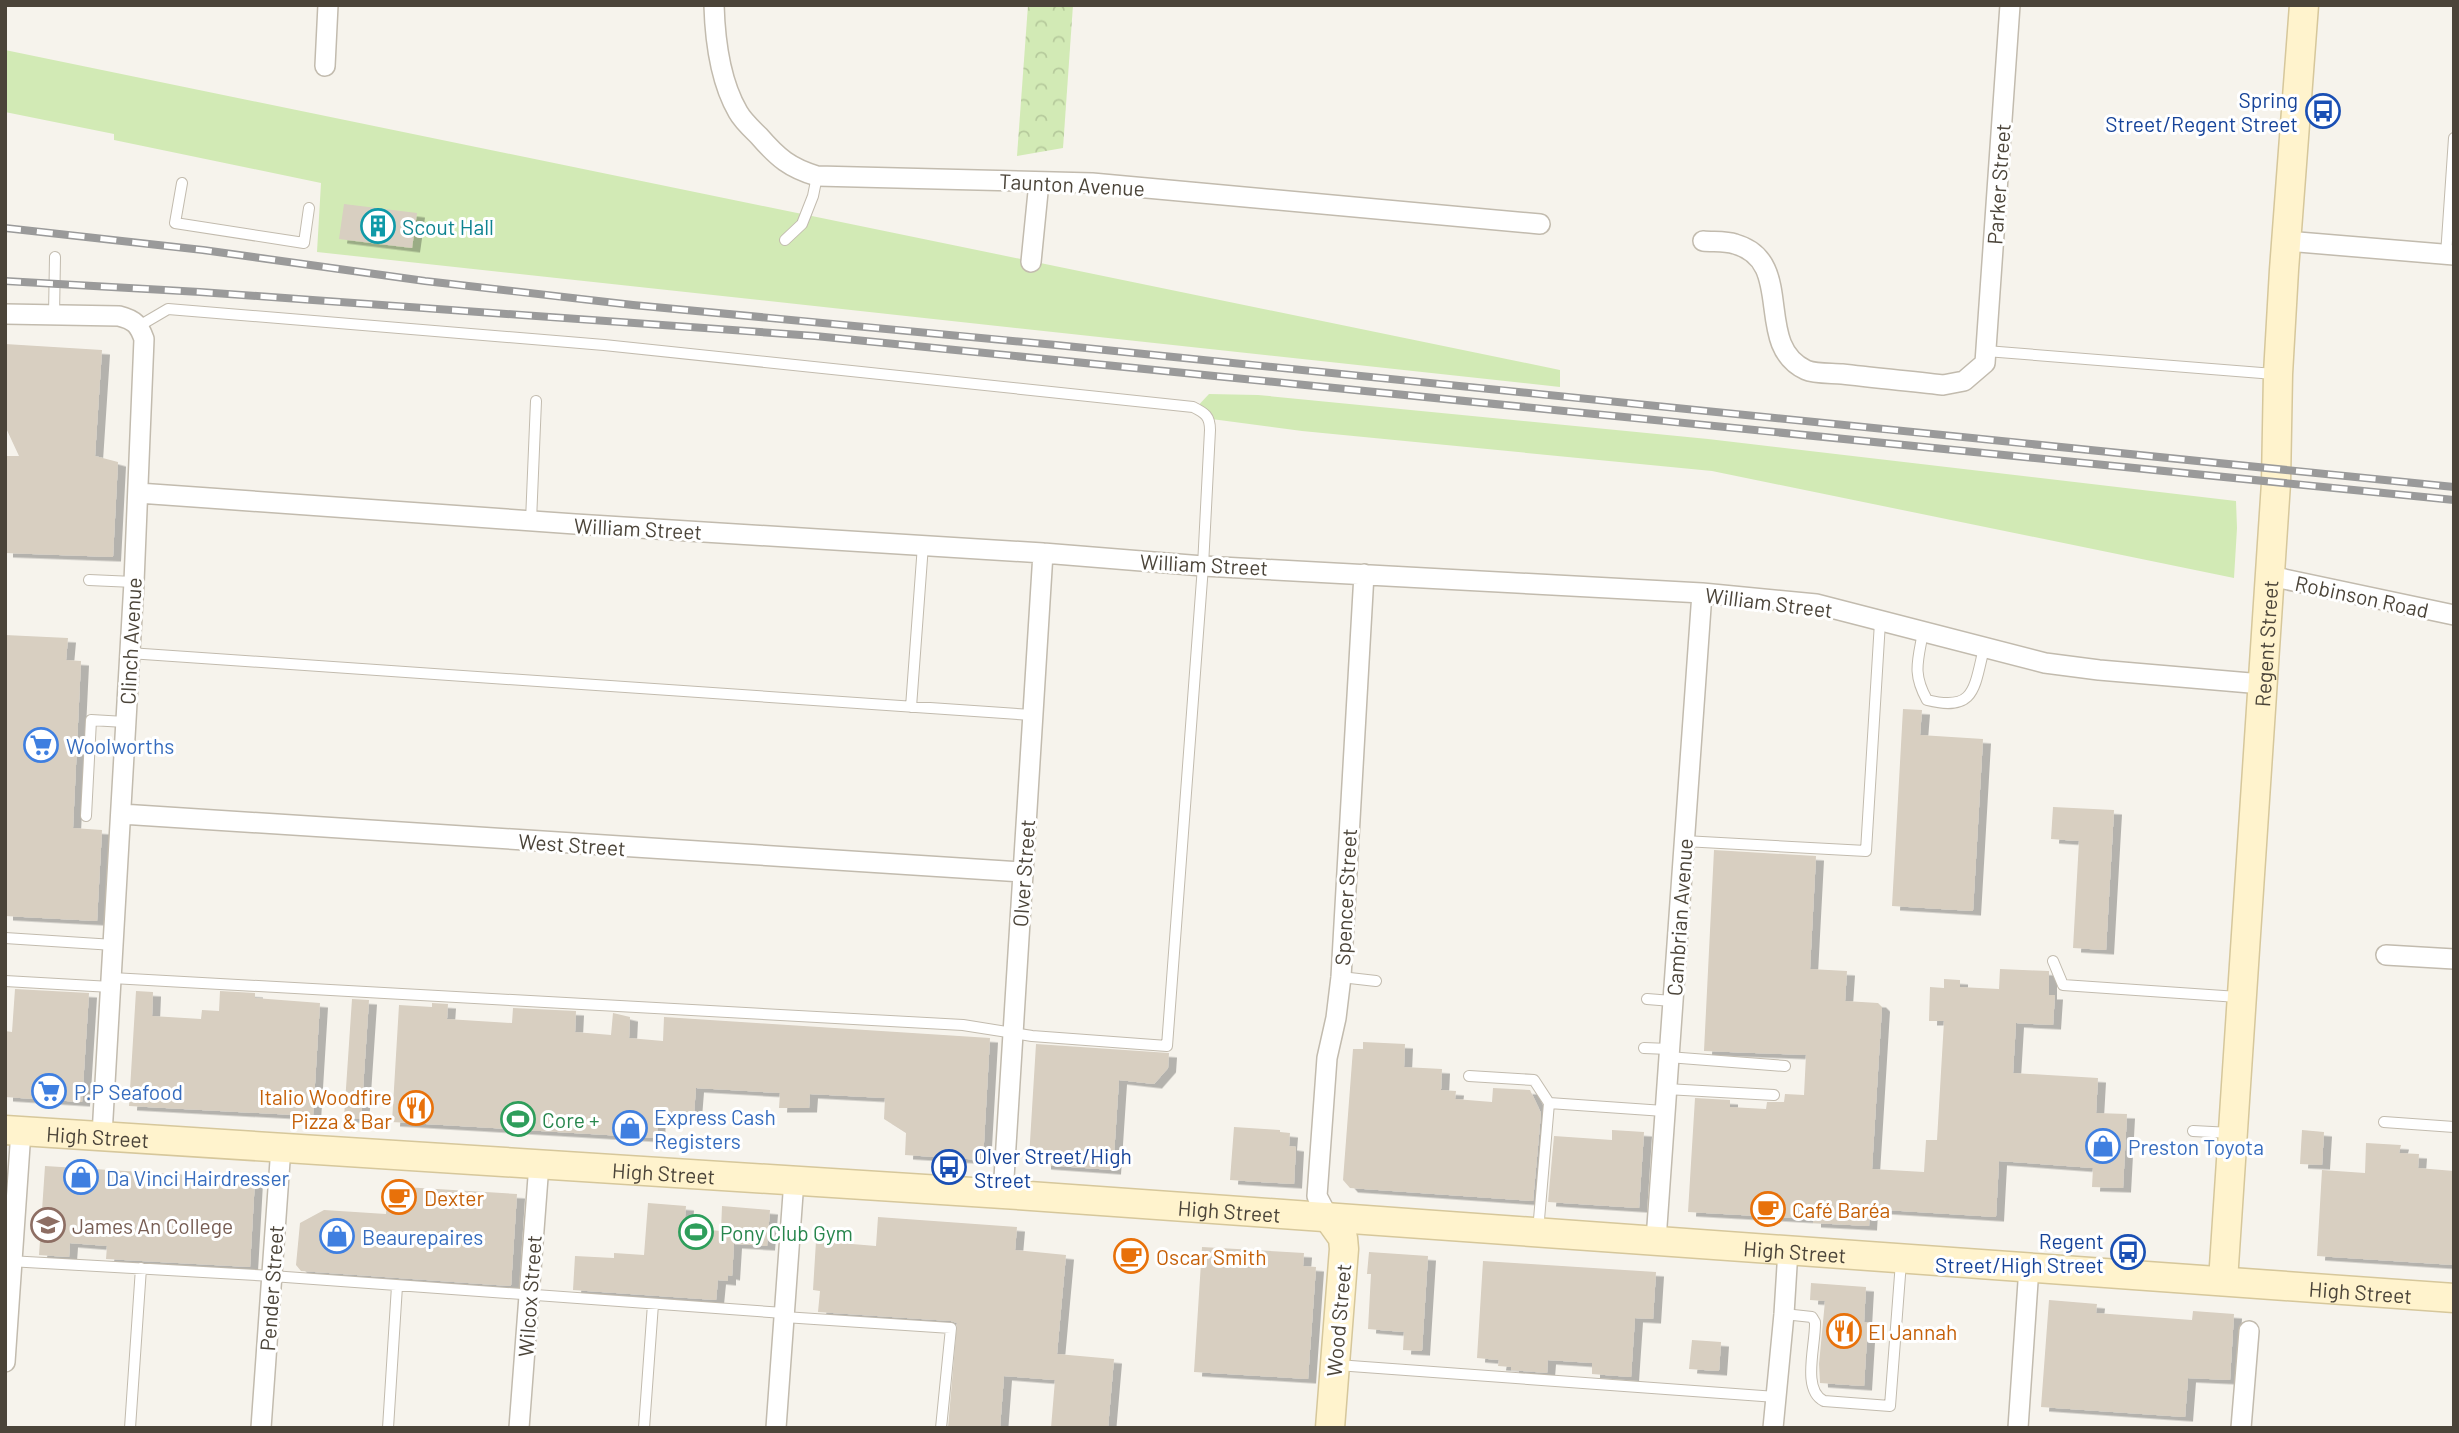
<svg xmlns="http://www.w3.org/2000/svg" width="2459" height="1433" font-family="Barlow,sans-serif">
<defs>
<pattern id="forest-crowns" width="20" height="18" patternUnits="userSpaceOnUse" patternTransform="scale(1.75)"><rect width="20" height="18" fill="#d2eab5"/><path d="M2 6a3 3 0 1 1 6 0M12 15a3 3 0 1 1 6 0" fill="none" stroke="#b6ca9c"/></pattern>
<filter id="shadow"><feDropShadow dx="8" dy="4.5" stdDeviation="0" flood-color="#0004"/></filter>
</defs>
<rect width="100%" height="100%" fill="#f6f3ec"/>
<!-- grass -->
<path fill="#d2eab5" d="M5,50L1560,370V387L317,252L321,183L114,140V134L5,112Z
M1209,394L1258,395L1708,439L2236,501L2237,528L2234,578L1712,471L1302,431L1204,418L1194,410Z"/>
<!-- forest -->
<path fill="url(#forest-crowns)" d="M1028,5H1073L1063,148L1017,156Z"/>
<!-- building -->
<path fill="#d8cfc1" filter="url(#shadow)" d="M344,204L417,213L412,248L339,239Z
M5,344L102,350L95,456L118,462L113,557L5,553V456H19L5,426Z
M5,635L68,638L66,660L81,661L73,828L102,830L97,921L5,916Z
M1903,709L1922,710L1920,735L1983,739L1973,911L1892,906Z
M2053,807L2114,810L2106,950L2073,948L2079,841L2051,839Z
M1714,850L1816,856L1810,969L1847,971L1845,1001L1878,1003L1882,1007L1872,1169L1924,1172L1926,1140H1937L1944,1021H1929L1930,987L1944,988V979L1960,980V987L1999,989L2000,969L2049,971V995H2055L2053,1025L2016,1023L2013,1073L2098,1078L2096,1113L2127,1114L2123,1188L2092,1187L2093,1168L1999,1161L1996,1217L1870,1209L1869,1226L1813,1223V1219L1688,1212L1695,1098L1730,1100V1107L1766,1109L1767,1102H1784L1785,1094L1804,1095L1806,1055L1704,1051Z
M15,989L89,993L82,1102L5,1097V1031L12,1032Z
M136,991L153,992L152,1016L201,1019L202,1010L219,1011L220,991L255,993V998L320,1003L313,1116L129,1106Z
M352,999L369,1000L361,1119L344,1118Z
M432,1003L448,1004L447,1019L512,1023L513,1008L576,1011L575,1032L611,1035L613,1013L630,1017L629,1038L663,1041L664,1017L990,1038L983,1160L905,1155L906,1133L884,1119L885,1098L810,1094L809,1108H779L780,1093L696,1088L694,1113L658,1111L657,1138L392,1122L399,1005L432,1007Z
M1363,1042L1405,1044L1404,1067L1442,1069L1441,1090L1456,1091L1455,1099L1492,1102L1493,1088L1530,1090L1541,1113L1533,1201L1350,1188L1343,1180L1353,1049H1363Z
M1036,1044L1169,1053L1168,1068L1154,1084L1119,1080L1113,1170L1043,1165V1159L1029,1158Z
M1234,1127L1280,1130V1132L1290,1133L1289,1146L1296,1147L1294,1184L1230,1180Z
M1612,1130L1644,1132L1639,1208L1548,1202L1554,1136L1612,1140Z
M2302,1130L2324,1132L2322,1165L2300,1164Z
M2366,1143L2401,1145L2399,1153L2419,1154L2418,1168L2454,1171V1265L2317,1256L2322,1170L2365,1173Z
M45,1166L255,1179L250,1267L106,1259L107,1246L70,1243L69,1257L39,1255Z
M388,1186L517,1194L511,1286L301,1271L296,1265L300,1223L324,1210L386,1214Z
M648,1203L686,1206L684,1228L721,1231L722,1206L770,1210L767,1246L734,1244L732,1276L728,1275V1281L718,1280L716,1300L573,1290L575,1256L614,1258V1253L644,1255Z
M878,1217L1017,1227L1015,1250L1066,1255L1057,1354L1114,1359L1108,1428H1051L1055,1380L1004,1376L1000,1428H948L957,1323L951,1321L818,1312L820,1291L813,1290L816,1241L876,1246Z
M1202,1247L1304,1253L1303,1266L1316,1267L1308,1379L1194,1372Z
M1369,1252L1428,1256L1422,1351L1403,1350L1404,1332L1368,1329L1371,1274H1367Z
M1483,1261L1656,1272L1653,1319L1635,1318L1631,1377L1592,1374V1363L1548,1360L1547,1373L1511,1370V1367L1498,1366L1499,1360L1477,1358Z
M1811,1283L1866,1287L1864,1322H1868L1864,1386L1820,1383L1819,1364L1825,1301L1810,1300Z
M2049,1300L2097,1304L2096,1313L2192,1320L2193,1311L2234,1314L2230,1380L2188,1378L2185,1417L2041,1407Z
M1692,1340L1721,1342L1719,1371L1689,1369Z"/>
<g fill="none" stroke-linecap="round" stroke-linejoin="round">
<!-- lane casing -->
<g stroke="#c2bbae" stroke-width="12">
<path id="lane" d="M182,183L175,223L304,243L309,208
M785,240L802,224L813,196L817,176
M2446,255L2454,138
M54,315L55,257
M1986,351L2274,374
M531,521L536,401
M89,580L134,582
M1923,632C1918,661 1912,673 1927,700C1975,712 1974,689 1984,648
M129,653L1032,715
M911,707L923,545
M86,816L91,720L125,722
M1684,841L1866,851L1880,622
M5,938L114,945
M2053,961L2063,985L2238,997
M1341,977L1376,981
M112,978L963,1025L1032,1036L1167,1046L1203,566L1210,430C1210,416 1205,413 1193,407L604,345L168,309L139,326
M5,981L111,987
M1647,999L1672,1001
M1644,1048L1669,1049
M1668,1057L1785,1066
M1469,1076L1534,1080L1549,1103L1538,1231
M1666,1089L1774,1095
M1549,1103L1664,1111
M2384,1122L2454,1127
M2193,1131L2231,1133
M9,1261L272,1276L784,1313
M1784,1314L1812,1317L1815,1322C1816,1344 1801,1390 1824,1401L1890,1406L1901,1262
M784,1317L951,1328L941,1428
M1337,1365L1776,1397
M130,1428L141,1268
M388,1428L397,1286
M644,1428L653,1304"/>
</g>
<!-- street casing -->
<g stroke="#c2bbae" stroke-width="22">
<path id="street" d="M714,5C715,40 720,81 738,112C743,121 752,129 759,136C778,158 790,168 817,176L1092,183L1540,224
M325,66L328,5
M1703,241C1714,242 1726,241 1735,244C1797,261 1752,345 1806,370C1815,374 1832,373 1842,374C1876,378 1910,381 1943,385L1964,381L1985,363L2010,5
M2286,241L2454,255
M1031,262L1039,182
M5,314L119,316C135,320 139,325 144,339L134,582L102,1135
M138,493L575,524L1043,553L1203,566L1702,593L1816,604L2045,663L2099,670L2262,684
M2270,576L2454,615
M121,814L1023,872
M2386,955L2454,959
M1003,1194L1043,553
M1328,1217L1317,1196L1327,1058L1336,1018L1341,977L1364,574
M1656,1240L1702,593
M5,1362L21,1131
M261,1428L281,1147
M519,1428L539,1164
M776,1428L794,1180
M1773,1428L1784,1314L1788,1250
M2018,1428L2029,1267
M2241,1428L2249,1331"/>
</g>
<!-- secondary casing -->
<g stroke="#d6c79b" stroke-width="31">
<g id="secondary">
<path id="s1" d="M5,1130L1003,1194L2454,1298"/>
<path d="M1328,1217L1343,1238L1344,1249L1330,1428"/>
<path id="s2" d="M2223,1281L2276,483L2278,374L2284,270L2304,5"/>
</g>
</g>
<!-- lane -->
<use href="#lane" stroke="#fff" stroke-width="10"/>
<!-- street -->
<use href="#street" stroke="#fff" stroke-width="19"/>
<!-- secondary -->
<use href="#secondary" stroke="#fff3cd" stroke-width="28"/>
<!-- rail casing -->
<g stroke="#9a9a9a" stroke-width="8">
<path id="rail" d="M5,228L203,250L425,281L633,305L1056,345L2454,487
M5,281L200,292L815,336L2454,500"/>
</g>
<!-- rail -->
<use href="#rail" stroke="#fff" stroke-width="5" stroke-dasharray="16" stroke-linecap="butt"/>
</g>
<!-- icons -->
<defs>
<g id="bus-ring" transform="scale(1.75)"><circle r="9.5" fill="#fff" stroke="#1a4fb4" stroke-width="1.5"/><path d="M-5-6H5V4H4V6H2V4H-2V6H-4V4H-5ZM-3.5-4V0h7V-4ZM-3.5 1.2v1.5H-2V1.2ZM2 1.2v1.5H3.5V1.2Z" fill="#1a4fb4"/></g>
<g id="building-ring" transform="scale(1.75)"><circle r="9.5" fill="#fff" stroke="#0f9aa8" stroke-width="1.5"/><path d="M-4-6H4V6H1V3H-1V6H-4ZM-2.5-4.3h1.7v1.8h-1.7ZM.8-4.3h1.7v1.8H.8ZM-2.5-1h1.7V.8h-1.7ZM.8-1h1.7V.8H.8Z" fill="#0f9aa8"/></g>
<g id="supermarket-ring" transform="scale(1.75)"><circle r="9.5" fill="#fff" stroke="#3f7fe0" stroke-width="1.5"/><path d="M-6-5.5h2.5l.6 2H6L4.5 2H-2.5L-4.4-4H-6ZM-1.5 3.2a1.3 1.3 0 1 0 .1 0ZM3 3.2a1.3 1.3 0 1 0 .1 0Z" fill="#3f7fe0"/></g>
<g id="restaurant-ring" transform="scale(1.75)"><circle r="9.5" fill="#fff" stroke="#e8710a" stroke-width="1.5"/><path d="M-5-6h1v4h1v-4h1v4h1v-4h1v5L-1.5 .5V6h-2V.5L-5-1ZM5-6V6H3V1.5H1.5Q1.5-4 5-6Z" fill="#e8710a"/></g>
<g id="stadium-ring" transform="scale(1.75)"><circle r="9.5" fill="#fff" stroke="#2e9e5b" stroke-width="1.5"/><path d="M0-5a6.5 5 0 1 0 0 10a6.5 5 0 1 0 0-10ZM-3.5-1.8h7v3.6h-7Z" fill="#2e9e5b"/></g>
<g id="shop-ring" transform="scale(1.75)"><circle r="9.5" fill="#fff" stroke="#3f7fe0" stroke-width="1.5"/><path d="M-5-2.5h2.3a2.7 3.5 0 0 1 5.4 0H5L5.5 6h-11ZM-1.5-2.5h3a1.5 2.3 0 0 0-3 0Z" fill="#3f7fe0"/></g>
<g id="cafe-ring" transform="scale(1.75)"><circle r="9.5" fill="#fff" stroke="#e8710a" stroke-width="1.5"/><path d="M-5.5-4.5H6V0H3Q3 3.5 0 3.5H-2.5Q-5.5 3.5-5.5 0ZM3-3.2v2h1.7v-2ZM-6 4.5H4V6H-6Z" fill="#e8710a"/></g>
<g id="university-ring" transform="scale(1.75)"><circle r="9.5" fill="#fff" stroke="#8d6e63" stroke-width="1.5"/><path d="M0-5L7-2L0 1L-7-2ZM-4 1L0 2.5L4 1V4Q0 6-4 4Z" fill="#8d6e63"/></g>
</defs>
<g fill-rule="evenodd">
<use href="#bus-ring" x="2323" y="111"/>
<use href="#building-ring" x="378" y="226"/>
<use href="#supermarket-ring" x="41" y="745"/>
<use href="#supermarket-ring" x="49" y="1091"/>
<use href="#restaurant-ring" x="416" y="1108"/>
<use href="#stadium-ring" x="518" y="1119"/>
<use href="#shop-ring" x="630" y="1128"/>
<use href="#shop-ring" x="2103" y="1146"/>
<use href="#bus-ring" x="949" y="1167"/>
<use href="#shop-ring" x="81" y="1177"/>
<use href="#cafe-ring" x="399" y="1197"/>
<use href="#cafe-ring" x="1768" y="1209"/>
<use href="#university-ring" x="48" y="1225"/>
<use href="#stadium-ring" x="696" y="1232"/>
<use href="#shop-ring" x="337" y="1236"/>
<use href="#bus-ring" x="2128" y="1252"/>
<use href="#cafe-ring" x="1131" y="1256"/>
<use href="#restaurant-ring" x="1844" y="1331"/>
</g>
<g text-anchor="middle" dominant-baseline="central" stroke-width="6" stroke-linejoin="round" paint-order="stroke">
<!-- transit labels -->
<g font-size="21" fill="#164399" stroke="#fff" text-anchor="end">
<text x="2298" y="99">Spring<tspan x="2298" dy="24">Street/Regent Street</tspan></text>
<text x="974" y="1155" text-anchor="start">Olver Street/High<tspan x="974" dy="24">Street</tspan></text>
<text x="2104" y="1240">Regent<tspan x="2104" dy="24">Street/High Street</tspan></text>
</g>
<!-- street labels -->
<g font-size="21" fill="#4b4439" stroke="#fff">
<text transform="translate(1072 184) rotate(3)">Taunton Avenue</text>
<text transform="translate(1998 184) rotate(-86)">Parker Street</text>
<text transform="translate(638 528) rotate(3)">William Street</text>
<text transform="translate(1204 564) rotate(3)">William Street</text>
<text transform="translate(2362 596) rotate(12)">Robinson Road</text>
<text transform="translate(1769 602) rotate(7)">William Street</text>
<text transform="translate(130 641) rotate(-87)">Clinch Avenue</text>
<text stroke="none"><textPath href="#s2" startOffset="639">Regent Street</textPath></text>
<text transform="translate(572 844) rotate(4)">West Street</text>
<text transform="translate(1023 873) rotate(-86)">Olver Street</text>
<text transform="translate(1345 897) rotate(-87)">Spencer Street</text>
<text transform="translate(1679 917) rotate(-86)">Cambrian Avenue</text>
<text stroke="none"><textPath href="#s1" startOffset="93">High Street</textPath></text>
<text stroke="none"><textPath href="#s1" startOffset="660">High Street</textPath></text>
<text stroke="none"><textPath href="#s1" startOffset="1227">High Street</textPath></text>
<text stroke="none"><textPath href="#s1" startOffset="1794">High Street</textPath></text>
<text transform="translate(271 1288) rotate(-86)">Pender Street</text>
<text stroke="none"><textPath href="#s1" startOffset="2361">High Street</textPath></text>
<text transform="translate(529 1296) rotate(-86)">Wilcox Street</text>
<text transform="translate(1338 1320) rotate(-85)">Wood Street</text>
</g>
<!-- culture labels -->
<g font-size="21" fill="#0d838f" stroke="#fff" text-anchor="start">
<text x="402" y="226">Scout Hall</text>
</g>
<!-- shop labels -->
<g font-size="21" fill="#366cbe" stroke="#fff" text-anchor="start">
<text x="66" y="745">Woolworths</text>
<text x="74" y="1091">P.P Seafood</text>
<text x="654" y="1116">Express Cash<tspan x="654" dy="24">Registers</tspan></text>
<text x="2128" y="1146">Preston Toyota</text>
<text x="106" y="1177">Da Vinci Hairdresser</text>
<text x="362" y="1236">Beaurepaires</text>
</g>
<!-- food labels -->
<g font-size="21" fill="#c56008" stroke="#fff" text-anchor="start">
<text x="392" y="1096" text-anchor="end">Italio Woodfire<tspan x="392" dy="24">Pizza &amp; Bar</tspan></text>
<text x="424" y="1197">Dexter</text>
<text x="1792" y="1209">Café Baréa</text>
<text x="1156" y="1256">Oscar Smith</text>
<text x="1868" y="1331">El Jannah</text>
</g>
<!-- leisure labels -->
<g font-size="21" fill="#27864d" stroke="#fff" text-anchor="start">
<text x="542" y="1119">Core +</text>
<text x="720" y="1232">Pony Club Gym</text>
</g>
<!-- education labels -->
<g font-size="21" fill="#785e54" stroke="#fff" text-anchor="start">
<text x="72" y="1225">James An College</text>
</g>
</g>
<!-- border -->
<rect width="2459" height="1433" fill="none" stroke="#4b4439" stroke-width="14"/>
</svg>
